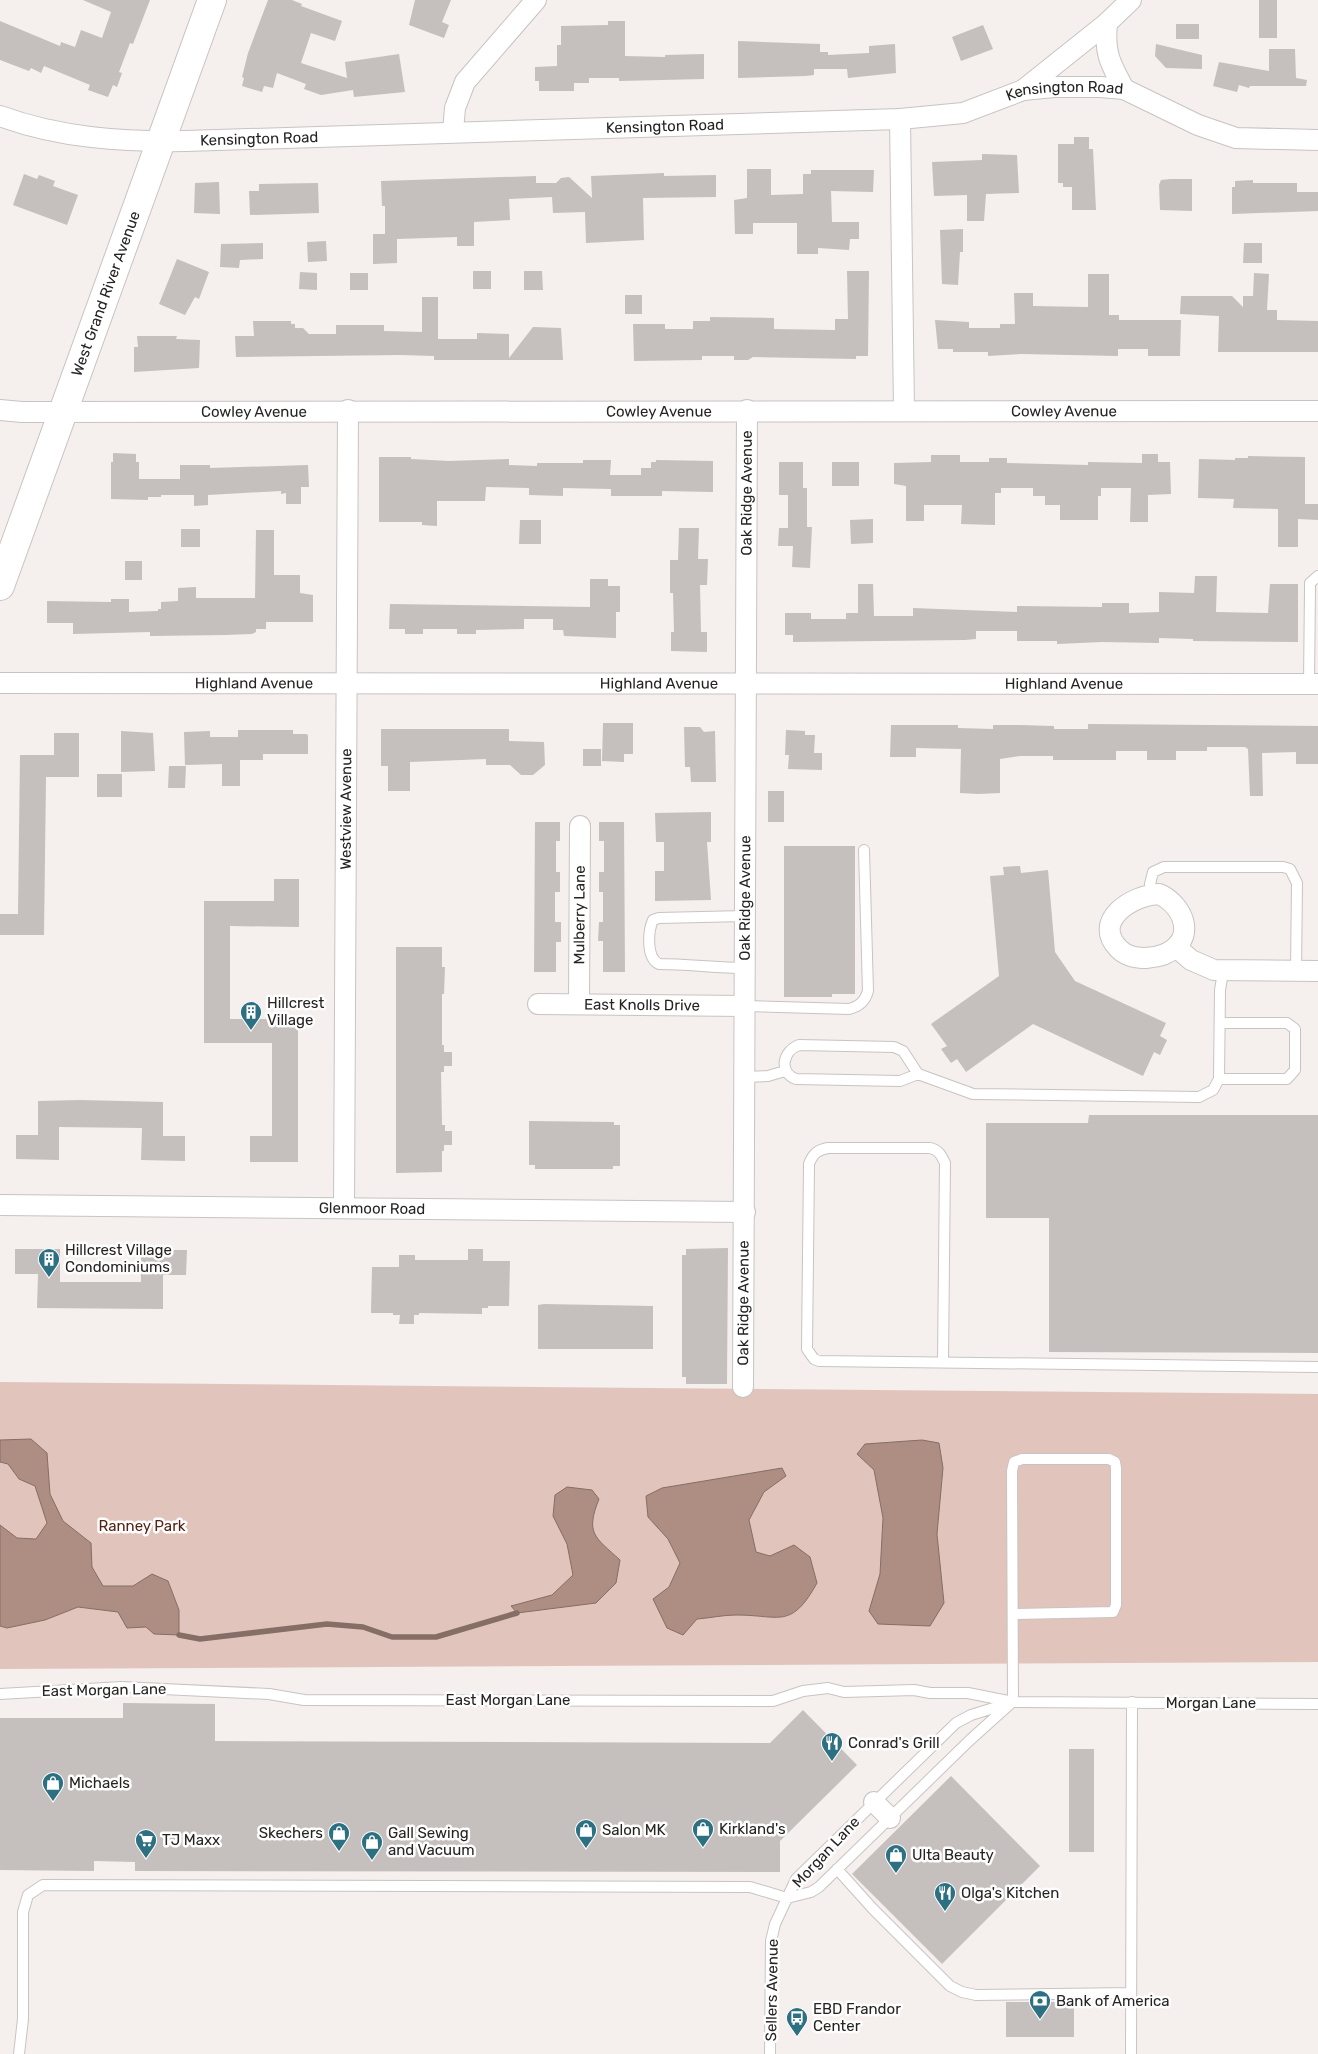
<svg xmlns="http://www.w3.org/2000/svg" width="1318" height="2054" font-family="Rubik,sans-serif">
<rect width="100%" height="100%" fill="#f5efed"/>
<!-- green -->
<path fill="#e1c5bc" d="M0,1382L1318,1394V1662L0,1669Z"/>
<!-- water -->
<path fill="#ae8d83" stroke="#856e66" d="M31,1439L47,1453L50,1494L63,1521L91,1543L92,1567L103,1586H133L152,1574L168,1581L179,1610V1635L154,1634L146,1627L127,1628L118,1612L78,1607L45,1620L7,1628L0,1626V1525L17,1538L36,1539L47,1523L35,1486L19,1479L8,1464L0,1462V1440Z
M922,1440L939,1443L943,1468L937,1534L944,1603L930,1626L878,1624L869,1611L880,1574L883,1518L874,1470L857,1454L865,1444Z
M782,1468L786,1476L764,1492L749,1520L756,1552L770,1556L794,1545L810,1557L817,1583C791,1630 780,1615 736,1615C723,1615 710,1618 697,1619L683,1635L667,1628L653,1599L669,1587L680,1563L668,1539L648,1517L646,1496L662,1488Z
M567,1487L592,1490L599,1499C585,1534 595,1537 620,1560L616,1583L596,1603L517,1613L511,1606L552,1595L573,1575L567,1544L553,1516L555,1495Z"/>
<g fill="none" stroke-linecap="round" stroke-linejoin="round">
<!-- stream -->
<path stroke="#856e66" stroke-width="5.5" d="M179,1635L200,1639L327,1624L363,1627L392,1637H436L517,1613"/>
</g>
<!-- building -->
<path fill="#c5bfbd" d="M83,0H150L133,44L130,43L119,72L122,73L117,87L113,85L108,97L88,90L90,85L44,66L41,73L31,68L29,71L0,60V21L60,46L61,42L75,47L81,30L102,38L111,12Z
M268,0H292L302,4L301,6L342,21L335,41L311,33L301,63L347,78L345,62L399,54L405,92L354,97L353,90L321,95L304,89L306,84L277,73L273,88L264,86L262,92L242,86L244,78L242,77L248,53Z
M415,0H451L442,22L449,25L444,38L409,25Z
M1259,0H1277V38H1259Z
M608,21H625V56L665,57V55L704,54V79L619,81V78H589V83H574V91H539V81H535V67L557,66V45H561V26L608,25Z
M1176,24H1199V39H1176Z
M983,25L993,49L961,61L952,37Z
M738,41L820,44V52H828V55L869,53V46L895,44L896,73L848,78L847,69H814V75L806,76L738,78Z
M1156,44L1202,55V69L1166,68L1155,56Z
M1269,49H1295L1296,78L1307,80L1306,86H1250L1249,88L1239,85L1237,92L1213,86L1219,62L1269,71Z
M1074,137H1089V149H1093L1096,210H1072V187H1063V183H1058V144H1074Z
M982,154L1017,155L1019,193L986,194L984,221H967V195L934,196L932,162L982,160Z
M747,169H771V195L803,194V174H811V170H874L873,192L831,191L832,222H859V239H850L849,250L818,248V254H797V223H753V234H735L734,200L747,198Z
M664,173V176L716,175V197L643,198L644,240L586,243L585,212L553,213L552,197L509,199L510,220L474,222V246H457V237L397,239V263L373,264V234H385V206H382L381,181L536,176V183H556L561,178L569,177L592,198L591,176Z
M24,174L37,179L39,175L55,181L53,186L78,195L67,225L13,205Z
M1170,179H1192V211L1160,210L1159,185L1161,180Z
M1253,180V183H1297V192H1318V211L1232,214V187H1235V181Z
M219,182L220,214L194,213L195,183Z
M318,183L319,213L250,215L249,191H259V184Z
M963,229V252H960L958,285L942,284L940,230Z
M326,241L327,261L308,262L307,242Z
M263,243V259L240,260L239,268L220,267L221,244Z
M1244,243H1262V263H1243Z
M177,259L209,272L199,299L195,297L185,315L159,304Z
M473,271H491V289H473Z
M524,271H542L543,290H524Z
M847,271H869L868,356H856V359L753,357L748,360H734V356H702V360L634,361L633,324H665V329H693V321H710V317L774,318V329L835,330V319H848Z
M300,272L317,273V290L299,289Z
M350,273H368V290H350Z
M1254,273L1269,274L1267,310H1277V320L1318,321V352H1218L1219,316L1180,314L1181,296H1232L1243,307V296H1253Z
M1088,274H1109V315H1119V320H1181L1180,356H1148V349H1118V356L1021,354L988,356V352H953V349H938L935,320L969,322V328H1000V324H1015L1014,293H1033V306L1088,307Z
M625,295H642V314H625Z
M422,297H438V339H477V333L509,334V358L533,327L561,328L563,360H434V356L401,355L236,357L235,336H254L253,321H291V324H295V328H303L309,334H336V325H384V331L422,332Z
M137,336H177L176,339L200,340L199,368L134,372V347H138Z
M113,453L136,454V462H139V479H180V465H210V468L308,465L309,487H301V504H286V493L281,494V491L208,495V505L194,506V495H161V497H148V500L111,499V462H113Z
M1142,454H1158V462H1170L1171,494L1148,495V522H1130L1131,488H1101V496H1098V520H1060V505H1045V496H1033V488H1001V493H995V525L961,524L962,505H924V521H906V486L894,484V463L931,462V455H960V462H989V458H1007V463L1088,465V462L1142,463Z
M1248,456L1305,457V504H1318V520L1298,519V547H1278V509L1233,508L1234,499L1198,498L1199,459L1235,460V458H1248Z
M379,457H411V459L449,461L509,459V465L537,466V463H583V460H611L610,475H641V468H651V462H656V460L713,461V492L662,491V496H611V489L563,488V496L529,495V488L486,487L485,501H437V526L422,525V522H379Z
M779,462H803V488H807V527H812L810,568L792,567L793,546H778L779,528H788V495H779Z
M832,462H859V486H832Z
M873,519V543L851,544L850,520Z
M520,520H541V544H519Z
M679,528H699L698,559H708L707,585H700L701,632H707V652L671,651V632H674L673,593H670V560H678Z
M181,529H200V547H181Z
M256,530H274V575H300V593L313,595V622H266V629H256V632L252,634L225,635L150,636V632L73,634V623H47V601L111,602V599H129V612L158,611V609H161V602L178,601V588L196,587V598H255Z
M125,561H142V580H125Z
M1195,576H1217L1216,612L1268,613L1270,584H1298V642L1193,641V639L1159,638V643L1102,642L1057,644V641H1017V631H976V639L965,640L793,642V635H785V613H811V619H846V613H858V584H873L874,616H913V608L1017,612V606L1102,607V603H1129V613L1159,612V592L1194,593Z
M590,579H608V586H620V612H616V638L564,636L563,630H553V619H524V629L476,630V634H457V629H423V634H405V629H389L390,604L590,607Z
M603,723H633V754H624V762L602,761Z
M1088,724L1318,726V764H1296V752L1262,753L1263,796H1250L1248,749L1245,747H1207V751H1176V760H1147V751H1116V760H1053V756H1020L1000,759V793L978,794L960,793L961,749L916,748V757H890L891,725H958V728L993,729V725H1019L1054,726V729H1088Z
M684,727H700L704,732L715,731L716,782H691L690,767H685Z
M381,729H509V741L544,742L545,765L533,775H521L510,765H486V759L410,762V791H388V766H381Z
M238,730H293V734H306L308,735V754H263V760H240V786H222V764L185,765L184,732L210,731V737H238Z
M786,730L805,731V735H815L814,753H822V770L788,769L789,755H785Z
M121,731L153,733L155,771L121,772Z
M54,733H79V777H46L44,935H0V914H18L20,755H54Z
M583,749H601V766H583Z
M169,766H186L185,788H168Z
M97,774H122V797H97Z
M768,791H784V822H768Z
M711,812V842H707L711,900L655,901V871H664V842H656L655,813Z
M535,822H560V841H556V872H560V892H555V922H561V942H556V972H534Z
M599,822H624L625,972H603V941H598L599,922H603V892H599V872H604V841H599Z
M784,846H855V994H832V997H784Z
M1020,866L1021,873L1048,870L1055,952L1075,981L1166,1023L1160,1036L1167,1040L1160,1055L1154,1052L1143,1076L1033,1024L966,1072L957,1059L951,1063L941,1049L947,1046L931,1024L999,976L990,876L1004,875L1003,867Z
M274,879H299V927L230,926V1019H298V1162H250V1136H272V1043H204V901H274Z
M396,947H442V967H445L444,994H442V1045H444V1052H452V1066H444V1072H441L442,1125H445V1131H452V1145H444V1151H442V1172L396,1173Z
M80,1100L163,1102V1136H185V1161L141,1160L142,1128L59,1127V1160L16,1159V1135H38V1101Z
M1089,1115H1318V1353L1049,1352V1218H986V1123H1088Z
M529,1121L614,1122V1125H620V1166H613V1169H535V1165H529Z
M728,1248L727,1384H686V1377H682V1255H686V1249Z
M15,1249H60V1282H141V1250H187L186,1275H163V1309L37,1308L38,1274H15Z
M468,1249H483V1261H510L509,1306H488V1308H482V1314L419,1313V1315H414V1324H399L400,1315H393V1313H371L372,1267H399V1255H415V1260H468Z
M544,1304L653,1306V1349H538V1305Z
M123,1703L215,1704V1741L770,1743L803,1710L857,1765L780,1841V1872L135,1871V1862L94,1861V1871L0,1870V1718H123Z
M1069,1749H1094V1852H1069Z
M951,1776L1040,1866L942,1964L852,1874Z
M1006,2002H1074V2037H1006Z"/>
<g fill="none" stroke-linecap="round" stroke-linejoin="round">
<!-- lane casing -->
<g stroke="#c9c3c2" stroke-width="12">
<path id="lane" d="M1309,684L1310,588V583L1318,576
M1159,894L1153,891L1150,884L1153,872L1164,867H1283L1290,869L1297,883L1296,971
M745,916L659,918L653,920C648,931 646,958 659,964C688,964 716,968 745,968
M745,1006L849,1009C860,1006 865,1001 868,991L864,850
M918,1074L900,1081L796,1079C778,1072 783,1051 799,1045L894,1047L903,1051L918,1074L973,1094L1199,1097L1213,1090L1219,1079L1220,990L1223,972
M745,1077L768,1076L785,1071
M1219,1079H1287L1295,1070V1029L1287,1023H1220
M943,1361L945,1163C941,1155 939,1150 930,1148H828C818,1150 813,1153 809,1164L807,1349L814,1359L819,1361L1318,1367
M1013,1614L1113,1612L1116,1605V1468L1115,1462L1109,1459H1022L1014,1462L1012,1471C1013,1548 1013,1625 1013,1702
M0,1694L122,1687L269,1694L304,1700L773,1701L803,1691L828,1688L844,1692L914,1690L930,1693H968L1013,1702
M837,1869L873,1909L950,1986L962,1992L976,1995L1131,1993
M787,1898L811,1892L819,1887L970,1740L1010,1704
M19,2054L23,2019V1912L28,1895L43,1885L750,1887L787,1898
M770,2054L771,1941L775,1924L796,1879L956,1723L971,1715L1013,1702L1318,1704
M1131,2054L1132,1702"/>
</g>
<!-- street casing -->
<g stroke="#c9c3c2" stroke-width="22">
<g id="street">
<path d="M1107,23C1104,53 1110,63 1124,89"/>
<path d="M1023,90L1107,23L1131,0"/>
<path id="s1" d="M0,116C60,138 123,142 186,141L900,119L963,113L1023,90L1054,87H1100L1124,89L1198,125L1236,138L1318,140"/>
<path d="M900,119L904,410"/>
<path d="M453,131L455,108L465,82L536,0"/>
<path id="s2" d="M0,410L22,412L1318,411"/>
<path id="s3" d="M0,683L1318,684"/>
<path d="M1159,894C1178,902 1195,929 1176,947C1163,959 1133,963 1119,949C1091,921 1132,895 1159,894Z"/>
<path d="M1176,947L1191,960L1214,970L1318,971"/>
<path id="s4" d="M538,1004L745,1006"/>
<path id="s5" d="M579,1004L580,826"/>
<path id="s6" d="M0,1205L745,1212"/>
<path id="s7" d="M344,1208L348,410"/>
<path id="s8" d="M743,1387L747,410"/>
<path d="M874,1802L890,1818"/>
</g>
</g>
<!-- primary casing -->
<g stroke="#c9c3c2" stroke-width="30">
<g id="primary">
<path id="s9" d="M0,586L212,0"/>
</g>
</g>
<!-- lane -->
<use href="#lane" stroke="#fff" stroke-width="10"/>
<!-- street -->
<use href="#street" stroke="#fff" stroke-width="20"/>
<!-- primary -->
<use href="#primary" stroke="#fff" stroke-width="28"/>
</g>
<!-- icons -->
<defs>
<g id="building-pin" transform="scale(1.125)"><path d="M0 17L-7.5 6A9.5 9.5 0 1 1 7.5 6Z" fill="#2c7081" stroke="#fefdfd"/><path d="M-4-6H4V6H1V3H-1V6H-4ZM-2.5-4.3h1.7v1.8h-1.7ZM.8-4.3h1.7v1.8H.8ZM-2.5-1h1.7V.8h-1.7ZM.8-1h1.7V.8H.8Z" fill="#fff"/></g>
<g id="restaurant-pin" transform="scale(1.125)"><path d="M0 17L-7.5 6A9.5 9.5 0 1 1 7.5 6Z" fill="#2c7081" stroke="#fefdfd"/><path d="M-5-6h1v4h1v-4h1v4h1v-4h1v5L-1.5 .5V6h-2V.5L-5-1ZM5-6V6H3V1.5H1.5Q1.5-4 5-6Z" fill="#fff"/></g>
<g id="shop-pin" transform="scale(1.125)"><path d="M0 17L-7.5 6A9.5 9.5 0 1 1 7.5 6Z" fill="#2c7081" stroke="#fefdfd"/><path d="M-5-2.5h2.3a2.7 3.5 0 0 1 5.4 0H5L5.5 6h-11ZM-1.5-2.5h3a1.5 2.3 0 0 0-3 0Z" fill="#fff"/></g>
<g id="supermarket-pin" transform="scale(1.125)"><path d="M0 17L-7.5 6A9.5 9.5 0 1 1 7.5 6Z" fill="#2c7081" stroke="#fefdfd"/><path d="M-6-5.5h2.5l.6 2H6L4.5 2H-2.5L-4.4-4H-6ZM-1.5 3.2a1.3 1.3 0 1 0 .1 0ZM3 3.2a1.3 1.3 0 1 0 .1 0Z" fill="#fff"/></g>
<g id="bank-pin" transform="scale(1.125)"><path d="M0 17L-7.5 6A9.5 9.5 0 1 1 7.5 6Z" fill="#2c7081" stroke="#fefdfd"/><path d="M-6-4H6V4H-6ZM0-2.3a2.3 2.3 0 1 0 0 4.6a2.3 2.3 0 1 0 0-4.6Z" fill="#fff"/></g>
<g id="bus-pin" transform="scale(1.125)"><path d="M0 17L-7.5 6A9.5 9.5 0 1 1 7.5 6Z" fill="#2c7081" stroke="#fefdfd"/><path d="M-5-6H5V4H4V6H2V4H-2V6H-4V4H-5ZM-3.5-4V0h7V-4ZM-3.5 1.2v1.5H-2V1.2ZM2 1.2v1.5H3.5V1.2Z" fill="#fff"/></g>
</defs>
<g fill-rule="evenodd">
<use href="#building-pin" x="251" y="1012"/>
<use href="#building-pin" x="49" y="1259"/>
<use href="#restaurant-pin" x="832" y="1743"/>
<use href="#shop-pin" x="53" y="1783"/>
<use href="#shop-pin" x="703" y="1829"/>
<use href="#shop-pin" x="586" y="1830"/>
<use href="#shop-pin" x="339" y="1833"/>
<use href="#supermarket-pin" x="146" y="1840"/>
<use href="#shop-pin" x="372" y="1842"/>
<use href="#shop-pin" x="896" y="1855"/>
<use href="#restaurant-pin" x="945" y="1893"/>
<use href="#bank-pin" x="1040" y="2001"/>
<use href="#bus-pin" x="797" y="2018"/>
</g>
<g text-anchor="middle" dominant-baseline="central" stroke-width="5" stroke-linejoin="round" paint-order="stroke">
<!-- street labels -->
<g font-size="15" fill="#262423" stroke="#fefdfd">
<text stroke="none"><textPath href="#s1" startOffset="1072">Kensington Road</textPath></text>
<text stroke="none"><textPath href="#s1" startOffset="668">Kensington Road</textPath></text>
<text stroke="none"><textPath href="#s1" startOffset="262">Kensington Road</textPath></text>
<text stroke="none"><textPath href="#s9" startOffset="311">West Grand River Avenue</textPath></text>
<text stroke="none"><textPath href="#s2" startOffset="254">Cowley Avenue</textPath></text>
<text stroke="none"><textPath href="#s2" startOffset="659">Cowley Avenue</textPath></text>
<text stroke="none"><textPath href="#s2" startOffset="1064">Cowley Avenue</textPath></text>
<text stroke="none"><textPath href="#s8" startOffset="894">Oak Ridge Avenue</textPath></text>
<text stroke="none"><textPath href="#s3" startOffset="254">Highland Avenue</textPath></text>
<text stroke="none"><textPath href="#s3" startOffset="659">Highland Avenue</textPath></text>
<text stroke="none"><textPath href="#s3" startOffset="1064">Highland Avenue</textPath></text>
<text stroke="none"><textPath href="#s7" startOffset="399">Westview Avenue</textPath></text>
<text stroke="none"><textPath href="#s8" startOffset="489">Oak Ridge Avenue</textPath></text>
<text stroke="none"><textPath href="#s5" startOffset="89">Mulberry Lane</textPath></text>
<text stroke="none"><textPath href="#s4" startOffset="104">East Knolls Drive</textPath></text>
<text stroke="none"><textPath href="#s6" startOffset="372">Glenmoor Road</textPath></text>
<text stroke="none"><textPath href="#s8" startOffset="84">Oak Ridge Avenue</textPath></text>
<text transform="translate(104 1690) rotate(-1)">East Morgan Lane</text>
<text x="508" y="1700">East Morgan Lane</text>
<text x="1211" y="1703">Morgan Lane</text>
<text transform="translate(826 1852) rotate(-47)">Morgan Lane</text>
<text transform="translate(772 1990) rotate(-89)">Sellers Avenue</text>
</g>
<!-- poi labels -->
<g font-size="15" fill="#262423" stroke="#fefdfd" text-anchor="start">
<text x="267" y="1003">Hillcrest<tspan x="267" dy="17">Village</tspan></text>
<text x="65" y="1250">Hillcrest Village<tspan x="65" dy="17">Condominiums</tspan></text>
<text x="848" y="1743">Conrad's Grill</text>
<text x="69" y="1783">Michaels</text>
<text x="719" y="1829">Kirkland's</text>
<text x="602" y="1830">Salon MK</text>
<text x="323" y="1833" text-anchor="end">Skechers</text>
<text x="388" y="1833">Gall Sewing<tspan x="388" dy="17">and Vacuum</tspan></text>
<text x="162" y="1840">TJ Maxx</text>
<text x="912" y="1855">Ulta Beauty</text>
<text x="961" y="1893">Olga's Kitchen</text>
<text x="1056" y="2001">Bank of America</text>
<text x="813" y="2009">EBD Frandor<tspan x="813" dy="17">Center</tspan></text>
</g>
<!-- park labels -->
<g font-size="15" fill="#522316" stroke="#fefdfd">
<text x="142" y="1526">Ranney Park</text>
</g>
</g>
</svg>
